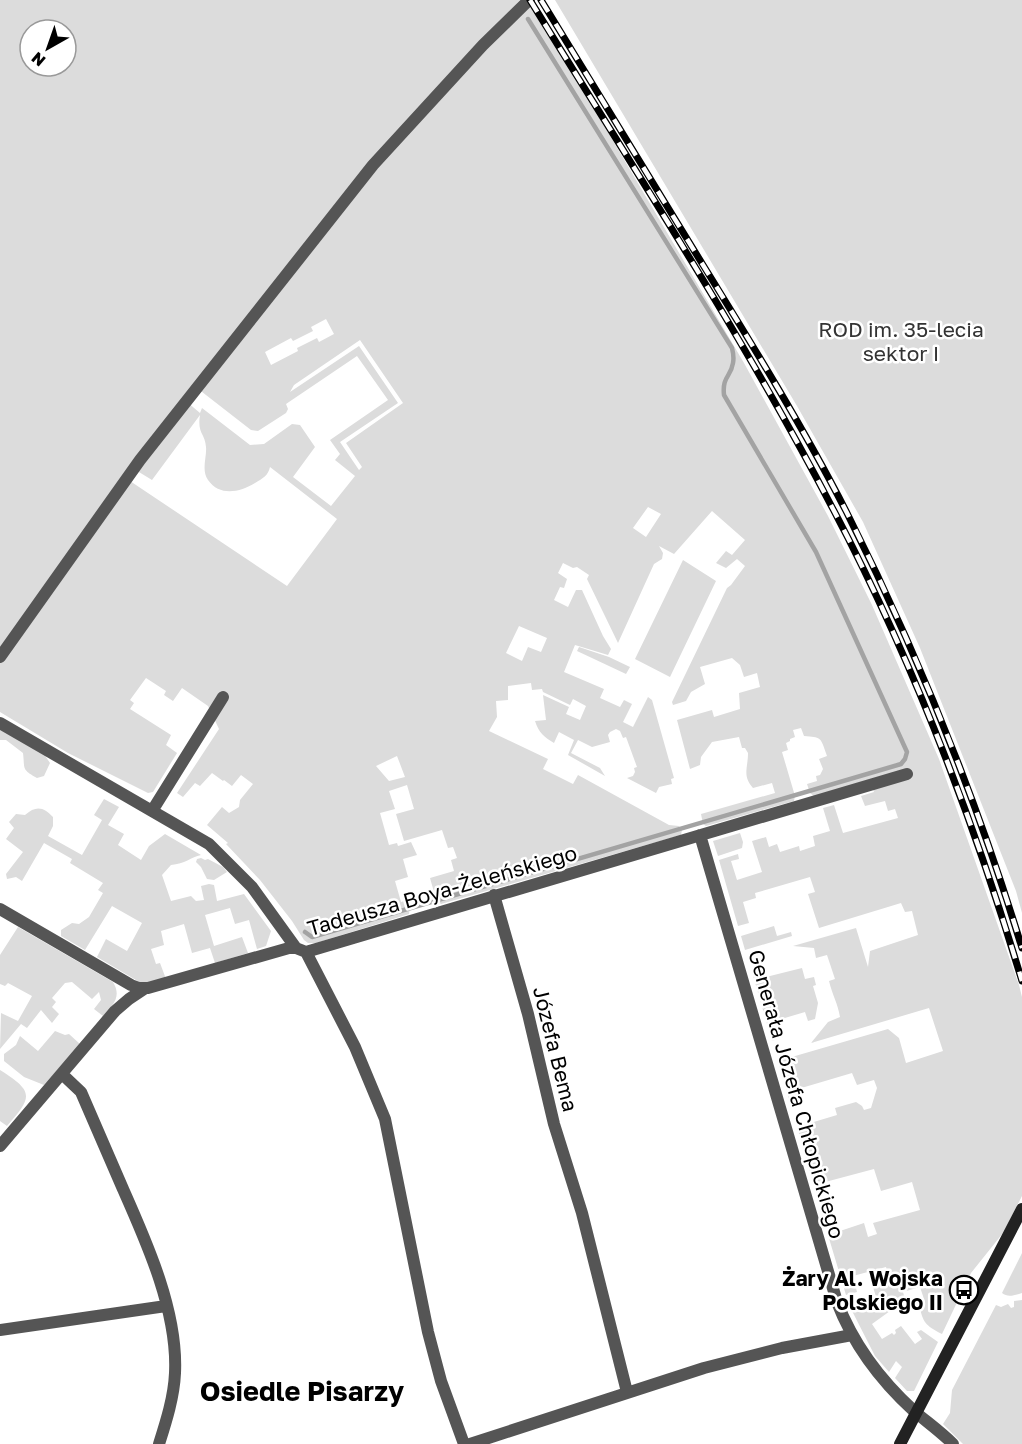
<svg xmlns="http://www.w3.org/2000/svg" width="1022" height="1444" font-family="'Golos Text',sans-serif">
<rect width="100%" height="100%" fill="#fff"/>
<!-- green -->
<path fill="#dcdcdc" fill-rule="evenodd" d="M0,0H520L393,143L530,0L744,363L828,516L872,605L939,759L1019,985L1022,997V1196L1003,1233L971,1273L942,1334C925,1325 923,1323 919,1304L925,1302L920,1287L903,1292L906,1303L890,1311L872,1324L882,1339L892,1333L894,1335L896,1333L895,1330L901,1326L915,1344L922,1339L917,1332L921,1330L938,1342L914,1391H907L895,1378L902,1367L896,1361L889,1372L875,1356L850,1307L877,1300L873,1287L882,1284L878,1274L887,1271L886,1267L853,1276L857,1292L846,1295L828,1235L864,1223L868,1237L877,1234L873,1223L920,1210L912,1182L881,1191L874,1169L814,1185L797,1127L837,1115L835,1108L856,1102L862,1106L864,1110L871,1108L877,1088L874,1080L857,1085L852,1073L798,1089L801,1101L790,1104L784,1081L793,1079L792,1075L782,1077L778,1061L888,1029L899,1038L906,1063L943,1051L929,1008L811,1043L828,1022L840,1017C838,1004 832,994 829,981L835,979L827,955L816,958L814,948L793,946L856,928L868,967L870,951L918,935L912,911L905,912L901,903L819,928L808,894L815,892L810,877L755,893L756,898L743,902L749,923L738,926L719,860L738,854L739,859L731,861L737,880L762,872L752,841L766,837L769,847L777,844L780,852L799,846L800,851L815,846L813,836L830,831L823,808L834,805L843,833L898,818L895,809L888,811L885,801L865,806L861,796L874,792L870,780L815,797L810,793L807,784L817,781L816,776L820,775L823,769L819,759L827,756C820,735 821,738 804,736L801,728L793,730L795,737L790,739V741L786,743L788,750L782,752L795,796L794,801L706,826L703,824L701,814L775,793L772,783L753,788C742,776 748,768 748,753L745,748H742L739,737L712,742L701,757L700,765L690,769L677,720L712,710L714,717L740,709L739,693L760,687L757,673L744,677L740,665L732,658L700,667L705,684L691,692L686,701L673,705L672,702L727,588L731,585L745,566L737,559L726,568L716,563L726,551L732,555L745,540L712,511L674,554L659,546L663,553L662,559L654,564L618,643L587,579L589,575L577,567L573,568L563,563L558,573L567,579L564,588L560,587L554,600L568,607L576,590H582L603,636L611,649L608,655L575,645L564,672L604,689L600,698L620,707L624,700L632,704L623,722L633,727L648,697L652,700L674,778L671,779L672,784L659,787L656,793L627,778L633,776L635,772L634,768L637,767L626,737L623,738L620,731L616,729L610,732L608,735L610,742L592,747L578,740L571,753L600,768L605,776L568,755L574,740L559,732L554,743C544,737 539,733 535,721L546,720L543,695L569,707L566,714L580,720L586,706L573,699L570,705L543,692L542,689L532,690L531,683L508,686V700L496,701L497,717L489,731L548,759L543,769L573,784L578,775L669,825L679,826L682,830L681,835L441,904L430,894L434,892L430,878L454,871L451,860L457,858L453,847L448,848L442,830L404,841L396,814L414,809L407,785L389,791L395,809L380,813L389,845L397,843L398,846L411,842L417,855L403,859L408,877L395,881L401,902L411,899L409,914L316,943H308L304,940L292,921L260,880L226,844L228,843L207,825L222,807L229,813L239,807L240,800L253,784L241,775L232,786L224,780L223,781L212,773L200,786L195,783L183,797L177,793L219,729L208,706L182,688L173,701L164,695L166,691L146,678L130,700L134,703L130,709L171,735L166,745L177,753L153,792L148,793L68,753L0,712ZM30,30H66V66H30ZM326,319L334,334L319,342L317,338L297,348L298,351L271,365L265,352L291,338L293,341L313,331L311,327ZM360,340L403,403L346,443L362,467L359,470L340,442L398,403L359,346L290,392L294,385ZM357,356L388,400L330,440L340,454L335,460L355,476L331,506L293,477L315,447L300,425L292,424L264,444L250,445L202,408L200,413L187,402L197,388L251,430L258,431L286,413L288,409L286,404ZM200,415C197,434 205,433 206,447C207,457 201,470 208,480C220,497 240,492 255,483C263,478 268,476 270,467L337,519L287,586L127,479L134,469L152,480ZM648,507L661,514L646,537L633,528ZM519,626L547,638L541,652L528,647L522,661L506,653ZM397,756L405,777L389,781L376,766Z
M555,0H1022V913L1016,891L920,648L863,522L797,406Z
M683,560L716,581L670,677L635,659Z
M579,647L609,657L630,667L626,674L577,651Z
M0,729L44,754L50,763L44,776L37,778C21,769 25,769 23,753L6,740H0Z
M104,799L119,807L108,825L124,834L118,845L141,860L149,846L165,834L201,855C191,857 185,864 171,865L162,875L171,901L191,896L196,901L204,900L201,886L209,884L214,885L217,901L244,894L271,931L266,946L257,949L249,920L235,924L230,908L205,915L214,946L242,937L248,953L215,963L210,948L192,953L184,924L161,931L164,945L151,949L156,964L160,963L166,979L147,984L141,983L97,957L106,939L127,951L142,923L112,906L85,950L61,936V930L72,923L79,924L89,917L103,893L98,890L103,883L70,863L72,859L44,843L22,881L16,877L7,879L6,874L23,852L6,839L14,828L9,822L16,814L25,815C36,805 44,807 53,817V826L48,836L82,855L102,820L94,815Z
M740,833L743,842L742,848L718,856L713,841Z
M201,858L205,860L208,859L223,867L227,872L214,880L207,879L201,867L196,862L197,859Z
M774,926L777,936L791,932L792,936L745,950L741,936Z
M18,927L113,982C122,997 113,1005 103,1016L94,1009L101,1000L99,992L92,999L72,982L65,983L52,998L56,1002L52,1007L59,1014L52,1023L41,1010L27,1028L21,1024L0,1049L1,1013L18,1021L32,996L8,983L5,986L0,984V955Z
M802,968L805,979L814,977L816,985L813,986L818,1003L815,1019L808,1021L805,1012L778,1020L783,1037L772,1041L752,972L763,970L766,977Z
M55,1031L65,1035L69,1034L80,1044L44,1085L24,1077L4,1061V1054L16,1045L20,1036L38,1051Z
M0,1070C35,1092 32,1097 7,1126L0,1121Z
M1022,1253V1293C1015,1295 1008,1298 1002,1293Z
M1022,1300V1444H963L943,1424L950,1413L952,1390L996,1305L1001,1307L1008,1304L1011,1308L1014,1307V1301Z"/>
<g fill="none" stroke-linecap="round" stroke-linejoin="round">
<!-- stream -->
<path stroke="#a3a3a3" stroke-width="4.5" d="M305,932L312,937L901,764L905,759L907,752L816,552L724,395C722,376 731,377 733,363C734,358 733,352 732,348L528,19"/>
<!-- street -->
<path stroke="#555" stroke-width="12" d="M0,657L140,460L373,165L483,45L529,0
M0,723L209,844L252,887L296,948L306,952L355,1047L385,1119L428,1332L441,1381L464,1444
M152,811L223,697
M700,835L837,1302C854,1346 880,1380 914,1411C927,1422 941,1432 953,1444
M494,895L528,1014L554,1124L582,1213L627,1392
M0,909L131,985L139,988H148L289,948H296L306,952L907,774
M62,1074L81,1092C95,1124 109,1157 123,1189C147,1243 178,1312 175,1373C174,1397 166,1422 159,1444
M0,1146L115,1011L129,999L144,989
M0,1330L166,1306
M470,1444L704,1368L782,1348L852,1335"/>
<!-- secondary -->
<path stroke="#222" stroke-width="12" d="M900,1444L1022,1209"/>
<!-- rail casing -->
<g stroke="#000" stroke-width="7">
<path id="rail" d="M530,0C633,168 742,334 833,509C912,659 973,818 1022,981
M541,0C595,88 649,177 703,265C753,346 803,427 846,511C917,652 976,797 1022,948"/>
</g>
<!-- rail -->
<use href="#rail" stroke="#fff" stroke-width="4.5" stroke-dasharray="14" stroke-linecap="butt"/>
</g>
<!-- icons -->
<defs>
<g id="bus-ring" transform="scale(1.5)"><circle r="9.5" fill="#fff" stroke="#000" stroke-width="1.5"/><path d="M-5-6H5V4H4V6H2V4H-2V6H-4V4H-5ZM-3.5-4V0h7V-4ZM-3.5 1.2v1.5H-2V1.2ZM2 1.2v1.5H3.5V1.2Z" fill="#000"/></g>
</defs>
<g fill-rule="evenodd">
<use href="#bus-ring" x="964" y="1290"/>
</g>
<g text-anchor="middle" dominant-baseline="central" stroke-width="5" stroke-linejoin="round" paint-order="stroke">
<!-- park labels -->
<g font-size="21" fill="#333" stroke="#fff">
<text x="901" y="329">ROD im. 35-lecia<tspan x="901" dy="24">sektor I</tspan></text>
</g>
<!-- street labels -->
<g font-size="21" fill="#000" stroke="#fff">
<text transform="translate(442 890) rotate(-16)">Tadeusza Boya-Żeleńskiego</text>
<text transform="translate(556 1049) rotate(76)">Józefa Bema</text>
<text transform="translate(797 1094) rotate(74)">Generała Józefa Chłopickiego</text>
</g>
<!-- poi labels -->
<g font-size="21" font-weight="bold" fill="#000" stroke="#fff" text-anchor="end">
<text x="943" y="1278">Żary Al. Wojska<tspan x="943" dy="24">Polskiego II</tspan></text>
</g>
<!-- district labels -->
<g font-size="27" font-weight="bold" fill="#000" stroke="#fff">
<text x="302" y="1391">Osiedle Pisarzy</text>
</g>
</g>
<!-- north arrow -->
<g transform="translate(48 48) rotate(220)"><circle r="28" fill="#ffffff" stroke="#999999" stroke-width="1.5"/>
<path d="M0-4.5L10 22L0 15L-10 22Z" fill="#000000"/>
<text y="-9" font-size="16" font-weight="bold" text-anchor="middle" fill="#000000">N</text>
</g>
</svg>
